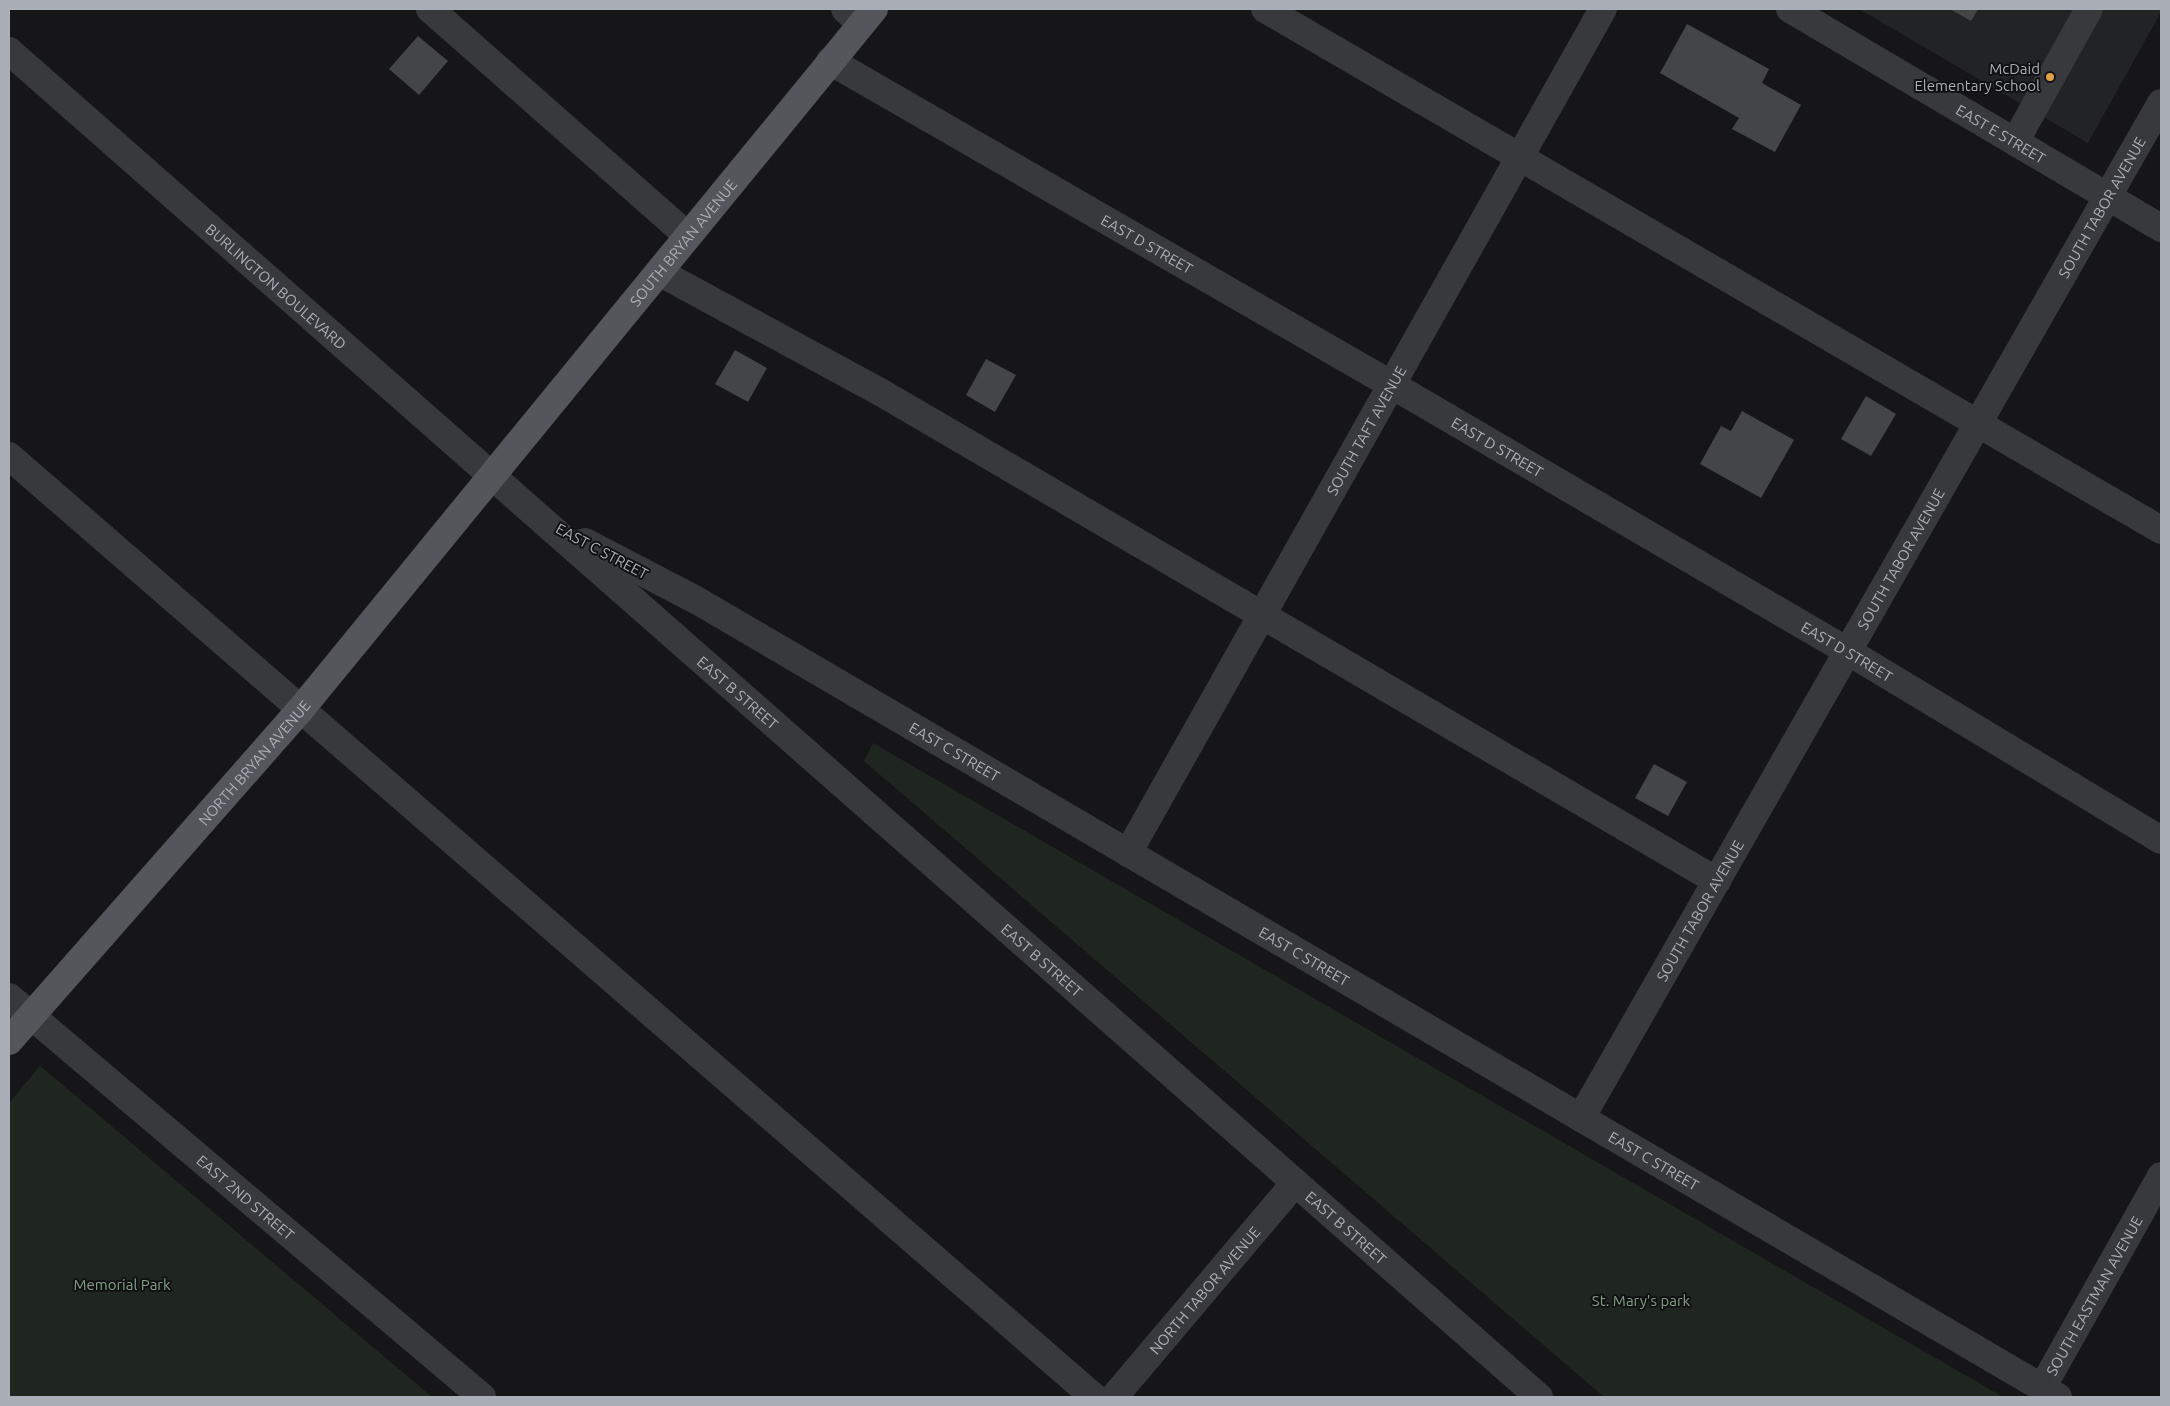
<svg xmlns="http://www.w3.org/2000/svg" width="2170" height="1406" font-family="Ubuntu,sans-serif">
<rect width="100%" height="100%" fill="#161618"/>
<!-- built -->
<path fill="#222325" d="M1859,9H2161V12L2088,143Z"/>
<!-- green -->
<path fill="#1f261f" d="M873,743L2003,1397H1604L864,761Z
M40,1066L57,1080L432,1397H9V1103Z"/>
<!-- building -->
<path fill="#434548" d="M1950,9H1978L1971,21Z
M1687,24L1769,69L1762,83L1801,105L1775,152L1732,129L1739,118L1660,73Z
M418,36L448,61L419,95L389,69Z
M735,350L767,368L748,402L715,384Z
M986,359L1016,375L995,412L966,395Z
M1866,396L1896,414L1871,456L1841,439Z
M1742,411L1794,440L1761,498L1700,464L1721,426L1731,431Z
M1654,764L1687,782L1668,816L1635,798Z"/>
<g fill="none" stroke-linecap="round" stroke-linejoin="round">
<!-- minor -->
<g stroke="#38393d" stroke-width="28">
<path d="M430,9L688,236"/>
<path d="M845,9L861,24"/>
<path d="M1265,9L2161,530"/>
<path id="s1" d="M1790,9L2161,228"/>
<path id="s2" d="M9,51L1539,1397"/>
<path id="s3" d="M830,61L1392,385L1849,652L2161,840"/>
<path d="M2015,142L2089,9"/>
<path d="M659,272L882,393L1717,881"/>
<path d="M9,456L1094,1397"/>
<path id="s4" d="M585,542L698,601L2058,1397"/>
<path id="s5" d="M1128,853L1603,9"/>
<path id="s6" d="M9,997L482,1397"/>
<path id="s7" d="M1581,1118L2161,103"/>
<path id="s8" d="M2042,1388L2161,1176"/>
<path id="s9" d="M1114,1397L1295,1183"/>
</g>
<!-- major -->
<path stroke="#54565b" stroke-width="28" id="s10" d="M9,1041L301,709L874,9"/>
</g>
<!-- markers -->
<circle fill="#e1a045" stroke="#111113" stroke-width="2" cx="2050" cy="77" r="5"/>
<g text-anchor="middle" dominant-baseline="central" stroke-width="4" stroke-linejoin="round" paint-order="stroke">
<!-- poi labels -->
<g font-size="15" fill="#aaafb7" stroke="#111113" text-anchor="end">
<text x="2040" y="68">McDaid<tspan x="2040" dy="17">Elementary School</tspan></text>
</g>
<!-- street labels -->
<g font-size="15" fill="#aaafb7" stroke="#111113">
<text stroke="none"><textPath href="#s1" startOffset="245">EAST E STREET</textPath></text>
<text stroke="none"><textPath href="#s7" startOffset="1049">SOUTH TABOR AVENUE</textPath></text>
<text stroke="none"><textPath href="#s10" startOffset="1045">SOUTH BRYAN AVENUE</textPath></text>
<text stroke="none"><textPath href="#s3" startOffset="366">EAST D STREET</textPath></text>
<text stroke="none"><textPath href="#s2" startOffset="356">BURLINGTON BOULEVARD</textPath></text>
<text stroke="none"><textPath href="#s5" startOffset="485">SOUTH TAFT AVENUE</textPath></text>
<text stroke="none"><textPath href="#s3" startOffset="771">EAST D STREET</textPath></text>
<text transform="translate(602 551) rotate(28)">EAST C STREET</text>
<text stroke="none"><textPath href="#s7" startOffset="644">SOUTH TABOR AVENUE</textPath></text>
<text stroke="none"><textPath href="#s3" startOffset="1176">EAST D STREET</textPath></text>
<text stroke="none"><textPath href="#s2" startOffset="971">EAST B STREET</textPath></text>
<text stroke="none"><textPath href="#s4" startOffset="425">EAST C STREET</textPath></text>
<text stroke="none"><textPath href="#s10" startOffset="371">NORTH BRYAN AVENUE</textPath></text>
<text stroke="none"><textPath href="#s7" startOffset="239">SOUTH TABOR AVENUE</textPath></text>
<text stroke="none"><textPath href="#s4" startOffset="830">EAST C STREET</textPath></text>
<text stroke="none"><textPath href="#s2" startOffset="1376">EAST B STREET</textPath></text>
<text stroke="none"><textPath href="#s4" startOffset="1235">EAST C STREET</textPath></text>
<text stroke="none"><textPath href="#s6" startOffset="310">EAST 2ND STREET</textPath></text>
<text stroke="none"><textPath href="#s2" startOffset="1781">EAST B STREET</textPath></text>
<text stroke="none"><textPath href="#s9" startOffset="140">NORTH TABOR AVENUE</textPath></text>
<text stroke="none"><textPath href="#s8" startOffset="106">SOUTH EASTMAN AVENUE</textPath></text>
</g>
<!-- park labels -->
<g font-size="15" fill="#83a082" stroke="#111113">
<text x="122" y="1284">Memorial Park</text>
<text x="1641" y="1300">St. Mary's park</text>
</g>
</g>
<!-- border -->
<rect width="2170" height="1406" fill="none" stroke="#aaafb7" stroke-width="20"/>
</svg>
